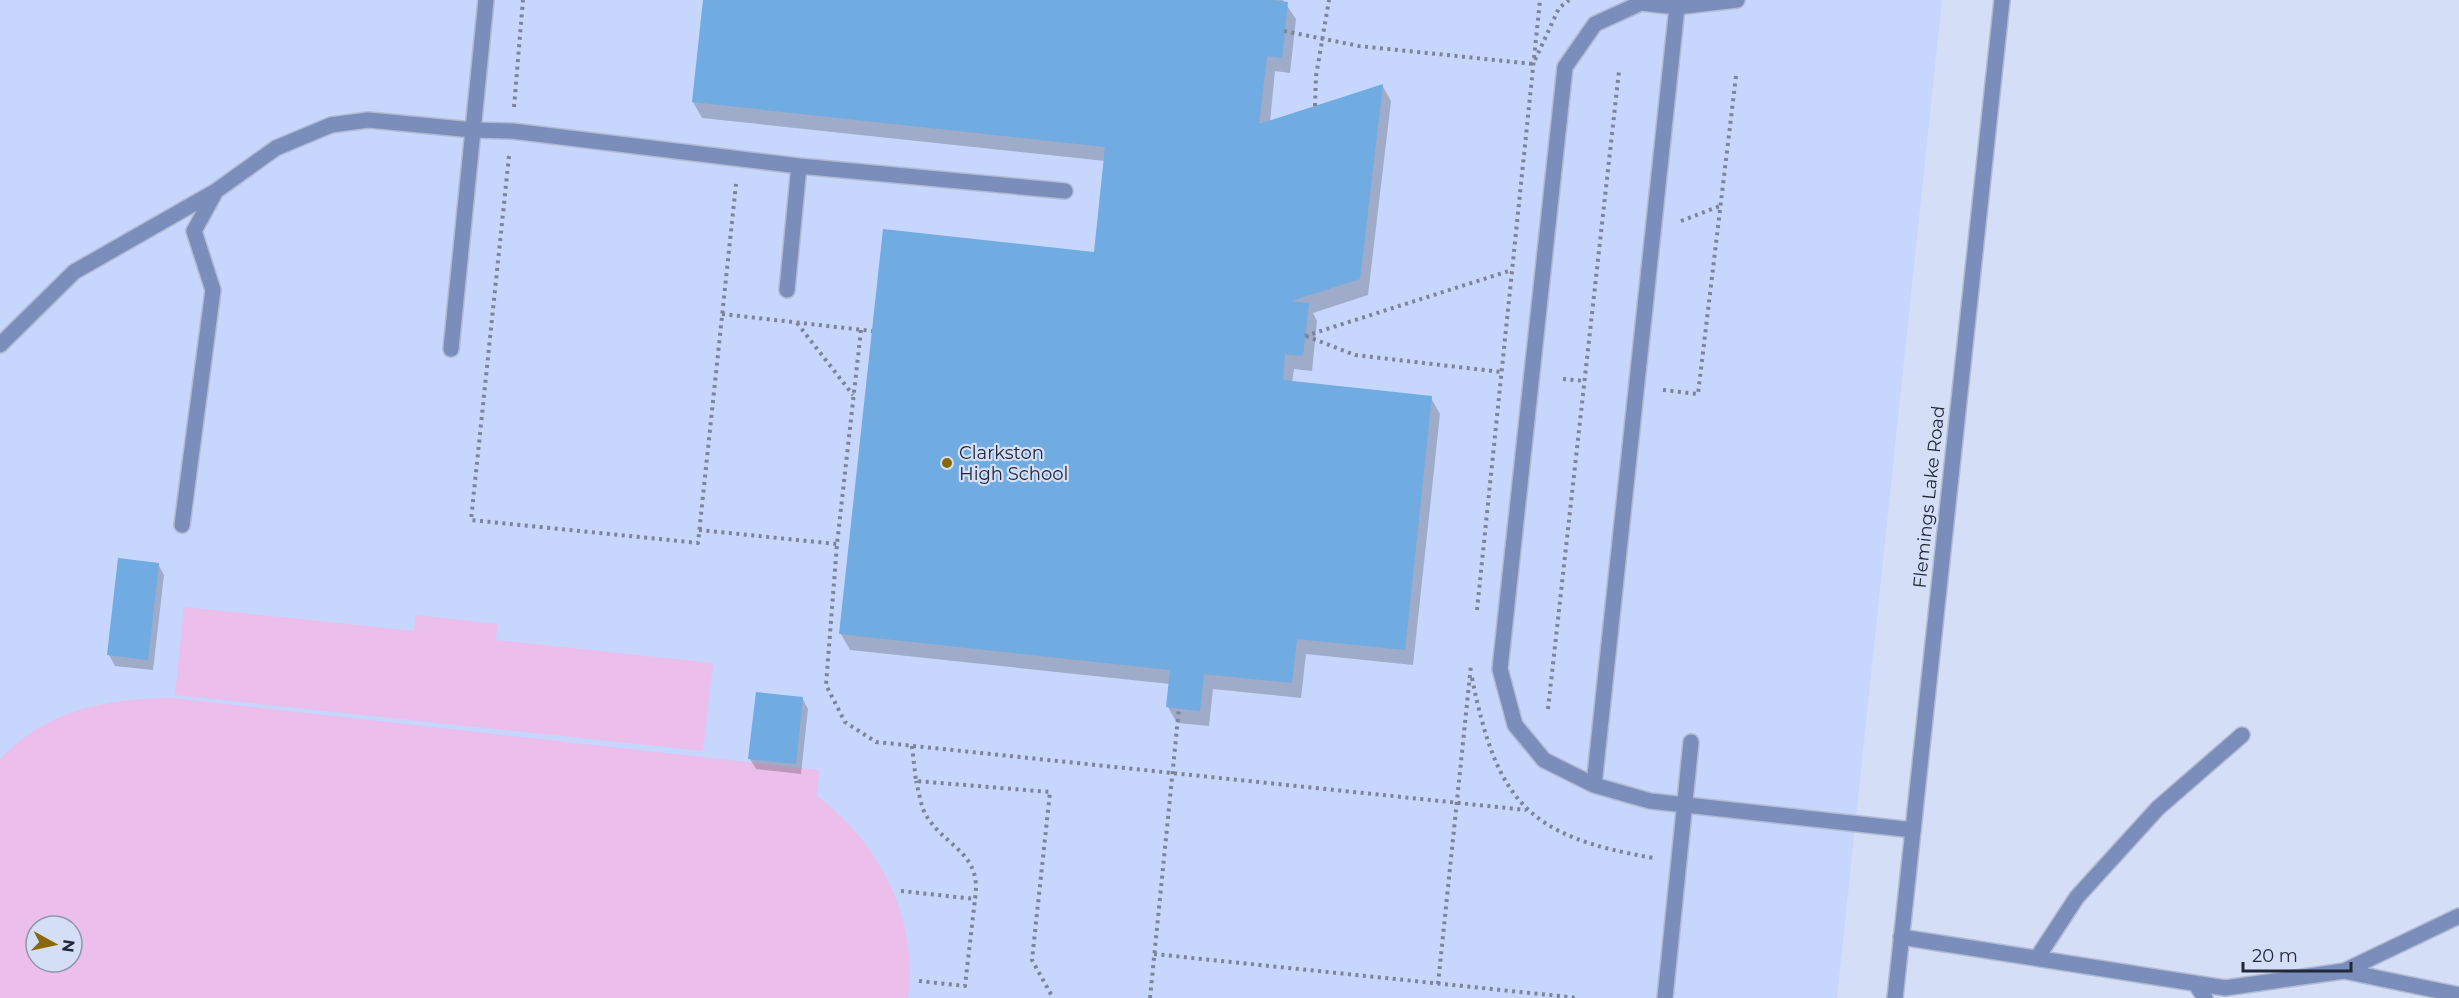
<svg xmlns="http://www.w3.org/2000/svg" width="2459" height="998" font-family="Montserrat,sans-serif">
<rect width="100%" height="100%" fill="#d4dff7"/>
<!-- built -->
<path fill="#c6d6fc" fill-rule="evenodd" d="M0,0H1942L1837,998H0ZM36,926H72V962H36Z"/>
<!-- green -->
<path fill="#ecbeeb" fill-rule="evenodd" d="M184,607L414,631L416,615L497,624L496,640L713,663L703,751L175,695Z
M171,698L819,770L817,796C879,842 919,919 908,998H0V759C48,709 105,699 171,698ZM36,926H72V962H36Z"/>
<!-- shadow -->
<path fill="#0003" d="M704,0H1283L1296,19L1290,73L1275,71L1270,122L1382,85L1391,101L1368,295L1313,313L1317,321L1312,371L1294,369L1292,383L1431,398L1440,414L1413,665L1306,654L1301,698L1213,689L1209,726L1177,723L1168,707L1170,684L850,650L841,634L1095,254L1105,161L702,118L693,102Z
M158,564L164,575L153,670L115,666L109,655Z
M802,698L808,709L801,774L756,769L750,759Z"/>
<!-- building -->
<path fill="#70abe1" d="M703,0H1273L1288,2L1282,58L1267,56L1259,124L1383,84L1360,279L1291,301L1309,303L1303,356L1285,354L1283,380L1432,396L1405,650L1297,639L1292,683L1204,674L1200,711L1166,707L1170,670L839,634L883,229L1094,252L1105,147L692,102Z
M118,558L159,563L148,660L107,655Z
M756,692L803,697L796,764L748,759Z"/>
<g fill="none" stroke-linecap="round" stroke-linejoin="round">
<!-- service casing -->
<g stroke="#b0bad1" stroke-width="18">
<path id="service" d="M486,0L473,130L512,131L799,166L1065,191
M1737,0L1677,7L1641,3L1595,24L1565,67L1500,669L1515,725L1544,760L1594,785L1650,801L1913,830
M787,290L799,166
M0,345L74,272L216,191
M182,525L213,290L194,231L216,191L276,148L331,125L368,120L473,130L451,349
M1594,785L1677,7
M1901,937L2225,988L2344,971L2459,916
M2037,958L2077,897L2158,808L2242,735
M2344,971L2459,995
M2195,983L2205,998
M1665,998L1691,742"/>
</g>
<!-- minor casing -->
<g stroke="#b0bad1" stroke-width="18">
<path id="minor" d="M1895,998L2002,0"/>
</g>
<!-- path -->
<path stroke="#7c8598" stroke-width="4" stroke-dasharray="3 4.5" stroke-linecap="butt" d="M1284,31L1359,46L1534,64
M1535,60L1559,8L1569,0
M1315,106L1316,76L1329,0
M514,107L523,0
M509,156L471,520L698,543L736,184
M1681,221L1720,206
M722,314L872,331
M797,323L853,395
M861,330L837,544L826,685L845,722L876,742L1526,810
M1305,336L1512,270
M1306,336L1355,355L1501,372
M1563,379L1585,381
M1663,390L1698,394L1736,76
M699,530L837,544
M1477,610L1540,0
M1472,678C1497,802 1528,837 1654,858
M1548,709L1619,71
M912,746L916,781L1050,792L1032,960L1053,998
M901,891L975,899C982,853 948,849 927,817C921,808 919,792 916,781
M1154,954L1578,998
M919,981L965,986L975,899
M1438,984L1471,665
M1150,998L1179,708"/>
<!-- service -->
<use href="#service" stroke="#7a8dbb" stroke-width="15"/>
<!-- minor -->
<use href="#minor" stroke="#7a8dbb" stroke-width="15"/>
</g>
<!-- markers -->
<circle fill="#896907" stroke="#d4dff7" stroke-width="2" cx="947" cy="463" r="6"/>
<g text-anchor="middle" dominant-baseline="central" stroke-width="4.5" stroke-linejoin="round" paint-order="stroke">
<!-- poi labels -->
<g font-size="18" fill="#222837" stroke="#d4dff7" text-anchor="start">
<text x="959" y="453">Clarkston<tspan x="959" dy="21">High School</tspan></text>
</g>
<!-- street labels -->
<g font-size="18" fill="#222837" stroke="#d4dff7">
<text transform="translate(1929 497) rotate(-84)">Flemings Lake Road</text>
</g>
</g>
<!-- north arrow -->
<g transform="translate(54 944) rotate(98)"><circle r="28" fill="#d4dff7" stroke="#8d96aa" stroke-width="1.5"/>
<path d="M0-4.5L10 22L0 15L-10 22Z" fill="#896907"/>
<text y="-9" font-size="16" font-weight="bold" text-anchor="middle" fill="#222837">N</text>
</g>
<!-- scale -->
<path d="M2243 962v9h108v-9" fill="none" stroke="#222837" stroke-width="3"/>
<text x="2252" y="962" font-size="18" fill="#222837" stroke="#d4dff7" stroke-width="4.5" paint-order="stroke">20 m</text>
</svg>
